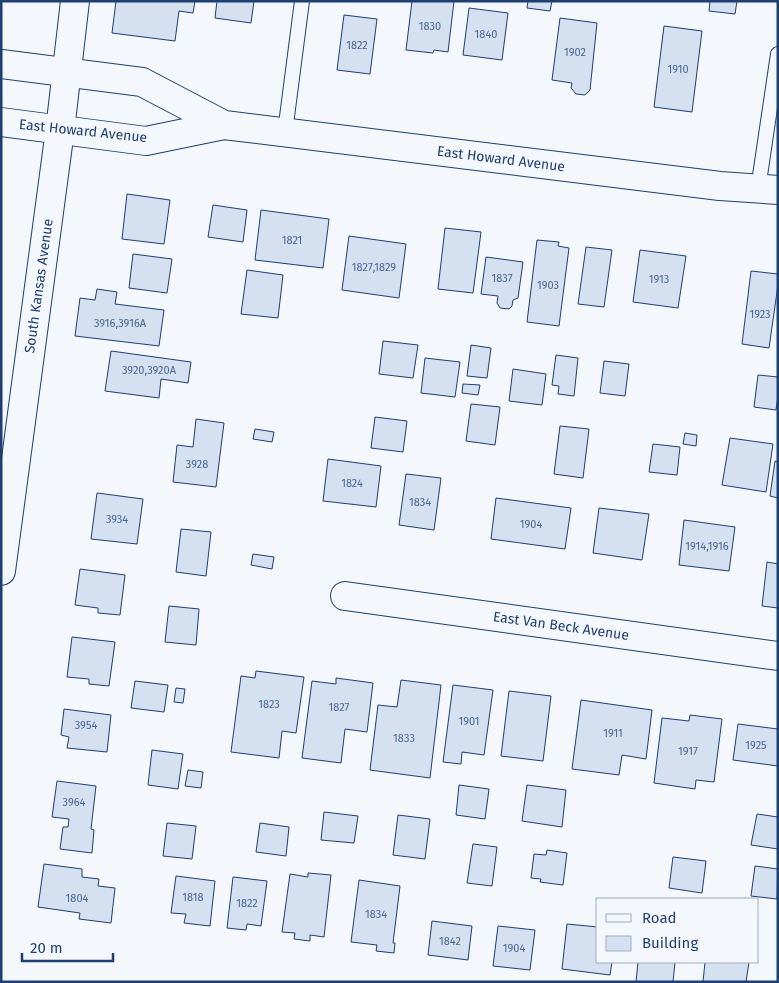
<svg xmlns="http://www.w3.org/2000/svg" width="779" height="983" font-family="'Fira Sans',sans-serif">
<rect width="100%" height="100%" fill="#f4f7fb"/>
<!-- building -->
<path fill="#d5e0f0" stroke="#1d3f73" d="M116,1H195L193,13L179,11L175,41L112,33Z
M217,1H254L251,23L215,18Z
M412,1H454L448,52L434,50L433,53L406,50Z
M528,1H552L550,11L527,8Z
M710,1H737L735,14L709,11Z
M469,8L508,13L502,60L463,55Z
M344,15L377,19L370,74L337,70Z
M560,18L597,23L590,90L585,95L576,94L571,88L572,83L552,80Z
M664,26L702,31L692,112L654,107Z
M127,194L170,200L164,244L122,239Z
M213,205L247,210L243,242L208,237Z
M261,210L329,219L323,268L255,260Z
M445,228L481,232L473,293L438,289Z
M349,236L406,244L399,298L342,290Z
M537,240L559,242L558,246L569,248L559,326L527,322Z
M586,247L612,250L604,307L578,304Z
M640,250L686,256L678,308L633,302Z
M133,254L172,259L167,293L129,288Z
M486,257L523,262L518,298L513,300L512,306L509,309L500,308L497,303L498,296L481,294Z
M247,270L283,275L278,318L241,314Z
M751,271L778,274V285L769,348L742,344Z
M97,289L117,292L115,304L164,310L159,346L75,336L80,298L95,300Z
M383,341L418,345L413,378L379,374Z
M471,345L491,348L487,378L467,376Z
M111,351L191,362L188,383L161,379L159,398L105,391Z
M556,355L578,358L574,396L558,394L559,386L552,385Z
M425,358L460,362L455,397L421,393Z
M604,361L629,364L625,396L600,393Z
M513,369L546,374L542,405L509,401Z
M758,375L778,377V396L776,410L754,407Z
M463,384L480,385L478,395L462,393Z
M471,404L500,407L495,445L466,441Z
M375,417L407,421L403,452L371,448Z
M196,419L224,423L216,487L173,482L177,445L193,447Z
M560,426L589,429L583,478L554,474Z
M255,429L274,432L272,442L253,439Z
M685,433L697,435L696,446L683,444Z
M730,438L773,444L766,492L722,485Z
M653,444L680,447L677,475L649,472Z
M328,459L381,466L376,507L323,501Z
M775,461L778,462V498L770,496Z
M406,474L441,478L434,530L399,525Z
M97,493L143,499L137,544L91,539Z
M496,498L571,508L565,549L491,539Z
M599,508L649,514L642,560L593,553Z
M684,520L735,527L729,571L679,565Z
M181,529L211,532L206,576L176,572Z
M253,554L274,557L272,569L251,565Z
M767,562L778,564V608L762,606Z
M80,569L125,575L120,615L98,613V608L75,605Z
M169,606L199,609L196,645L165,642Z
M72,637L115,642L109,686L89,684V679L67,677Z
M256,671L304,677L296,733L282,731L279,758L231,752L241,676L255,678Z
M336,678L373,683L367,732L345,729L341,763L302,758L312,681L336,684Z
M401,680L441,685L430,778L370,770L378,705L397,707Z
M135,681L168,685L164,712L131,708Z
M453,685L493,690L484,755L462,752L461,764L443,762Z
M176,688L185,689L183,703L174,702Z
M509,691L551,696L543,761L501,756Z
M581,700L652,710L646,759L622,755L619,775L572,769Z
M64,709L111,715L107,752L67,748L69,737L61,735Z
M690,715L722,719L714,782L696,780L695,789L654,783L662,718L689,721Z
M738,724L778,729V766L733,760Z
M152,750L183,754L178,789L148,785Z
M188,770L203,772L201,788L185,786Z
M57,781L96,786L91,829L94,830L92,853L60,849L63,827H68L69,819L52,817Z
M459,785L489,789L485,819L456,815Z
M527,785L566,790L562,827L522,821Z
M324,812L358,816L354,843L321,840Z
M757,814L778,817V849L751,845Z
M398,815L430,819L425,859L393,855Z
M167,823L196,826L192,859L163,856Z
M260,823L289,827L286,856L256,852Z
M473,844L497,847L492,886L467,883Z
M547,850L567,853L563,885L540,882L541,879L531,878L534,854L546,855Z
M673,857L706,861L702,893L669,888Z
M44,864L82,869V877L99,879L98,886L115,888L111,923L79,919L80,913L38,907Z
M755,866L778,869L777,899L751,896Z
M308,873L331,875L324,937L310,935V941L294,939L295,933L282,932L290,874L308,877Z
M176,876L215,881L210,926L184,923L186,914L171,913Z
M233,877L267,881L261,926L247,924L246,930L227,928Z
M359,880L400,886L393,943H395L394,953L376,951L377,945L351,942Z
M432,921L472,926L468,960L428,955Z
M567,924L598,927V962H612L610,975L562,969Z
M498,926L535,930L530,970L493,966Z
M638,962H675L673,982H636Z
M705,962H749L746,982H703Z"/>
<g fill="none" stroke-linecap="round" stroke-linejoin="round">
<!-- lane casing -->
<g stroke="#1d3f73" stroke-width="16">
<path id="lane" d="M285,132L302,1
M758,189L778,54"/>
</g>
<!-- street casing -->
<g stroke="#1d3f73" stroke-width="30">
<path id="street" d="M1,571L60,130L75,1
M345,596L778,656"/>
</g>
<!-- secondary casing -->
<g stroke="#1d3f73" stroke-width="30">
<path id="secondary" d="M1,64L142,82L224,125
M1,122L146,141L224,125L720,186L778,190"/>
</g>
<!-- lane -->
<use href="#lane" stroke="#f4f7fb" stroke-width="14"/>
<!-- street -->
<use href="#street" stroke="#f4f7fb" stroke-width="28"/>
<!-- secondary -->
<use href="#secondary" stroke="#f4f7fb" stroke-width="28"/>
</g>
<g text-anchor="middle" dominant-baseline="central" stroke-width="4" stroke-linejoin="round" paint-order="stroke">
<!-- number labels -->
<g font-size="11" fill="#4b6792">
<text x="430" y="26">1830</text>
<text x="486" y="34">1840</text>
<text x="357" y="45">1822</text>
<text x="575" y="52">1902</text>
<text x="678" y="69">1910</text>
<text x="292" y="240">1821</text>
<text x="374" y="267">1827,1829</text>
<text x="502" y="278">1837</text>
<text x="659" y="279">1913</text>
<text x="548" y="285">1903</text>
<text x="760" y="314">1923</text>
<text x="120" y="323">3916,3916A</text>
<text x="149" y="370">3920,3920A</text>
<text x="197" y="464">3928</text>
<text x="352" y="483">1824</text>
<text x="420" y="502">1834</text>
<text x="117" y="519">3934</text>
<text x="531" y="524">1904</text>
<text x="707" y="546">1914,1916</text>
<text x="269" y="704">1823</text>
<text x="339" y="707">1827</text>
<text x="469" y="721">1901</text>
<text x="86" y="725">3954</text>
<text x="613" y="733">1911</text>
<text x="404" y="738">1833</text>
<text x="756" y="745">1925</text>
<text x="688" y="751">1917</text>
<text x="74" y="802">3964</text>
<text x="193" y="897">1818</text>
<text x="77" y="898">1804</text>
<text x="247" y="903">1822</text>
<text x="376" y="914">1834</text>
<text x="450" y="941">1842</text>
<text x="514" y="948">1904</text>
</g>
<!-- street labels -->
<g font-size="14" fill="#1d3f73" stroke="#f4f7fb">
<text transform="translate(83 131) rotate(6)">East Howard Avenue</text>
<text transform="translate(501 159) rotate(7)">East Howard Avenue</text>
<text transform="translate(39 286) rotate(-82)">South Kansas Avenue</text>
<text transform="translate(561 626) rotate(8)">East Van Beck Avenue</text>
</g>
</g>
<!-- border -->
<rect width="779" height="983" fill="none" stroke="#1d3f73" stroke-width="5"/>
<!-- legend -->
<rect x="596" y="898" width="162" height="65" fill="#f4f7fb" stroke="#9eadc5"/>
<rect x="606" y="914" width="25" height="8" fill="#f4f7fb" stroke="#9eadc5"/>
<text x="642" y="923" font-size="15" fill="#1d3f73">Road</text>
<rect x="606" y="936" width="25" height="15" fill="#d5e0f0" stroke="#9eadc5"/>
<text x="642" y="948" font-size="15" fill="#1d3f73">Building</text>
<!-- scale -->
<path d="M22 953v8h91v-8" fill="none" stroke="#1d3f73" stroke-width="2.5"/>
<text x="30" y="953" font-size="15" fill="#1d3f73" stroke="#f4f7fb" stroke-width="4" paint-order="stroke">20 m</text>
</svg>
